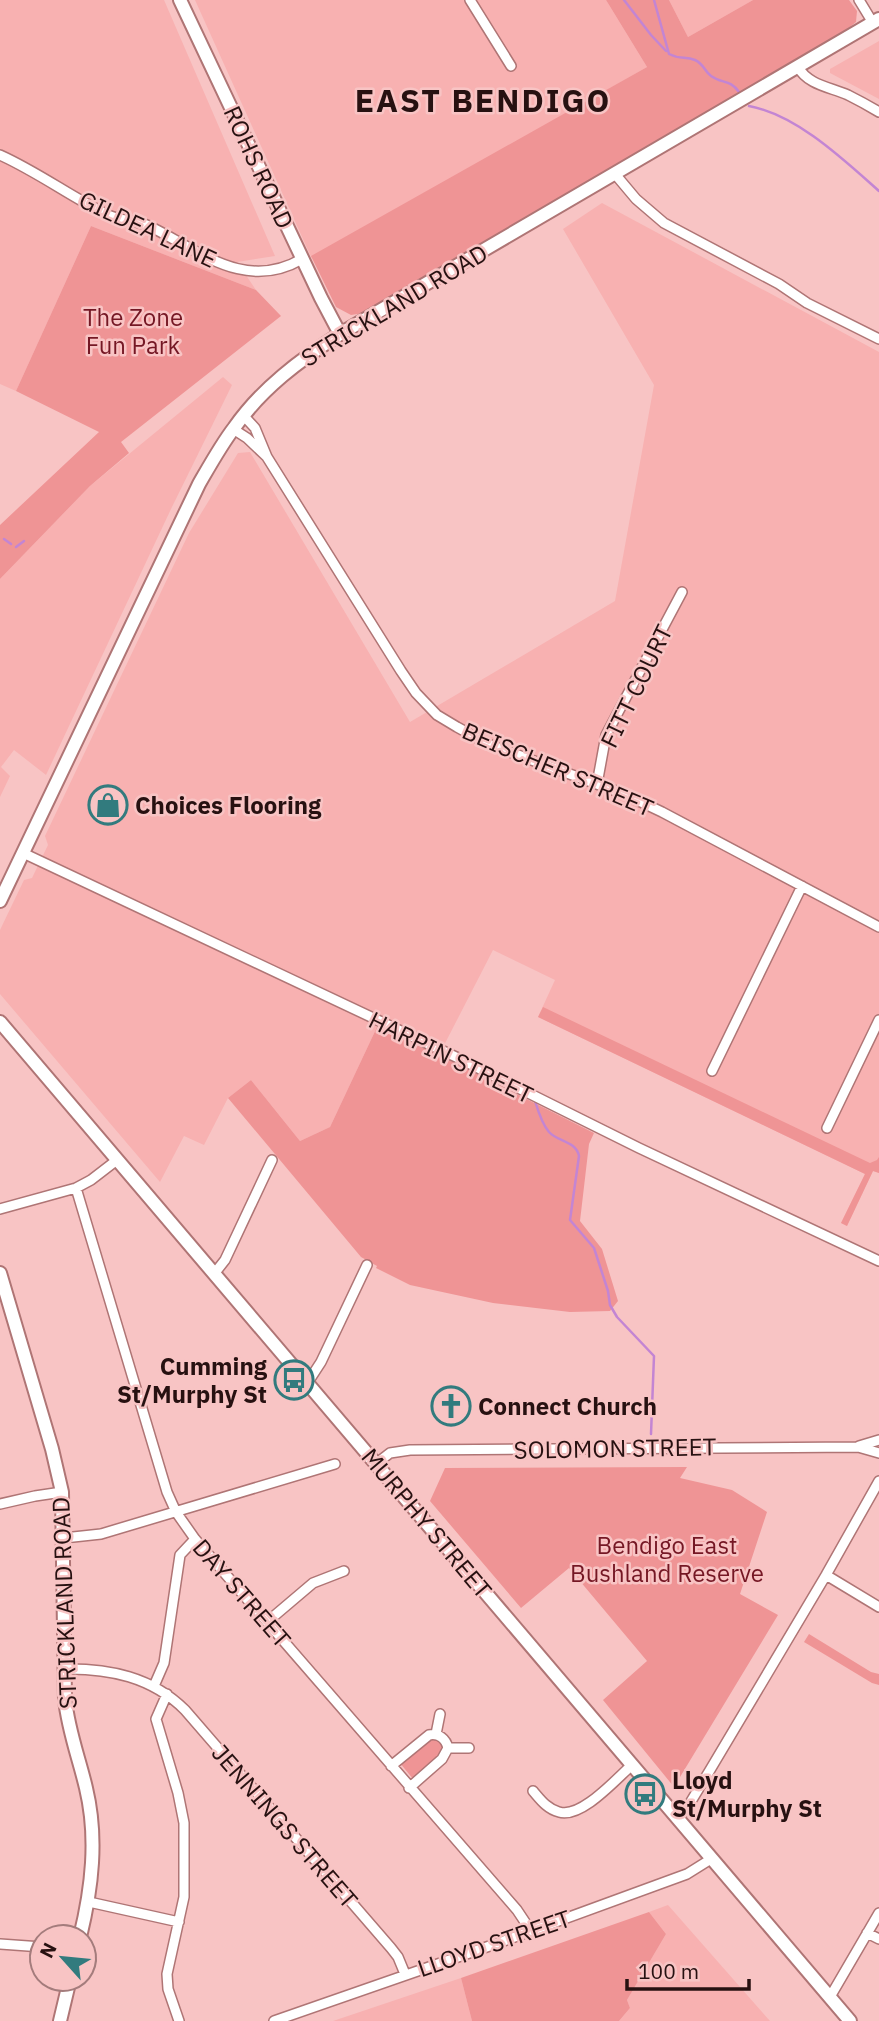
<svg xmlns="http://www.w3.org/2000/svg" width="879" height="2021" font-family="'IBM Plex Sans',sans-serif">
<rect width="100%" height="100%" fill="#f8c4c4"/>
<!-- built -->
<path fill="#f8b1b1" d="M0,0H164L275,256L237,262L256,290L91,226L16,391L0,384Z
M195,0H606L647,67L312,259Z
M669,0H753L688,37Z
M879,41V99L830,73V69Z
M602,203L879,352V1173L873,1171L847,1226L841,1223L865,1174L538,1017L555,980L493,950L439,1055L377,1027L330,1127L300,1141L251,1080L228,1098L204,1145L184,1136L160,1182L0,994V930L24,880L32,878L48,845L45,836L189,533L238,453L250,452L410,722L615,601L654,385L563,229Z
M223,377L232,385L171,509L46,775L14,750L1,767L10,776L0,797V579L90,486Z
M668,1905L770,2021H619L630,2008L627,2000L666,1934L649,1912Z
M461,1978L472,2021H333Z"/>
<!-- green -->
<path fill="#ef9495" d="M606,0H669L688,37L753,0H849L857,11L856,22L832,42L364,313L351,315L336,307L311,256L647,67Z
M91,226L256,290L281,316L121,442L129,453L90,486L0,579V525L99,432L16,391Z
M543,1007L870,1163L877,1160L879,1157V1173L873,1171L847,1226L841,1223L865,1174L538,1017Z
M377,1027L439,1055L594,1133L589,1144L580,1221L602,1249L618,1301L610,1311L570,1312L493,1303L410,1285L376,1268L377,1266L361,1257L228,1098L251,1080L300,1141L330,1127Z
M687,1467L680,1478L732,1490L767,1512L740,1594L778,1615L674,1787L603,1700L647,1661L569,1568L521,1608L430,1501L445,1468Z
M809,1634L871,1672L879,1674V1685L872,1683L804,1642Z
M430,1738L440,1740L444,1748L439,1759L435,1758C427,1765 422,1774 413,1779L400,1763L403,1759L410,1757L424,1745V1741Z
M649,1912L666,1934L627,2000L630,2008L619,2021H472L461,1978Z"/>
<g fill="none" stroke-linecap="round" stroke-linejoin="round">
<!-- stream -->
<path stroke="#c385d3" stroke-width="2.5" d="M624,0L651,35L666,51
M654,0L669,54C681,60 685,56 695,60C704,64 704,71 711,76C722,84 730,79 739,92
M749,106C797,115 843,159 879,191
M4,539L11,544
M16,547L24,541
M535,1101C538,1111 543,1125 549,1132C558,1142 576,1141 579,1156L570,1220L594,1248L608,1291L610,1305L617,1317L654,1356L651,1434"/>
<!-- street casing -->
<g stroke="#af7575" stroke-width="12">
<path id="street" d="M470,0L511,66
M859,0L873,23
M798,67C808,85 830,87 848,95C858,100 869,106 879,112
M0,155C38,172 71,197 108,215C121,221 136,220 149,226C200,251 245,292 302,259
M615,174L636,199L664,223L779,284L807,303L879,339
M243,415L255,428L267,457L401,671L416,693L437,715L457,727L488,744L624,794L662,812L879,927
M233,429L247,438L266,456
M597,784L606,735L682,592
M23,853L456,1057L639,1148L879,1261
M712,1071L802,886
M827,1128L879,1020
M76,1188L167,1492L176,1512L195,1539L517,1910L531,1931
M0,1209L76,1188L91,1180L117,1160
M214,1274L225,1260L272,1160
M308,1382L321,1362L367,1265
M859,1446L879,1440
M377,1463L390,1453L410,1450L858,1447L879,1453
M0,1504L35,1496L62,1492
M64,1538L101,1534L335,1464
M826,1575L879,1607
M267,1622L313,1583L344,1571
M63,1669C109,1668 152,1677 185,1710L391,1948L398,1957L405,1974
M154,1686L164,1663L180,1555L195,1539
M167,1694L156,1719L178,1793L184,1823V1897L167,1974L168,1989L179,2021
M436,1734L440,1714
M448,1748H469
M391,1766L429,1735C439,1733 446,1739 448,1748L442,1759L409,1788
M533,1791C540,1799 547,1809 559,1812C581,1819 616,1779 632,1765
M677,1819L687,1808L710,1770L826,1575L879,1481
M89,1902L179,1922
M867,1933L879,1939
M0,1944L42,1947
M830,1997L879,1913
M274,2021L501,1942L687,1874L711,1859"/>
</g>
<!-- secondary casing -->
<g stroke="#af7575" stroke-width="16">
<path id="secondary" d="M180,0L321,298L340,334
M0,901L199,484C210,465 221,445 234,428C262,388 300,360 340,334L879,19
M0,1022L850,2021
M0,1273L52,1449L62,1492L65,1699C68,1730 79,1758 86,1788C98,1838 92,1888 80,1937
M60,2021L70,1979"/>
</g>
<!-- street -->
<use href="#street" stroke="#fff" stroke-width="9"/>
<!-- secondary -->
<use href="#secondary" stroke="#fff" stroke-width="12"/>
</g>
<!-- icons -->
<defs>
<g id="shop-ring" transform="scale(2.0125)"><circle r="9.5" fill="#f8c4c4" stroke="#327b7e" stroke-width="1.5"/><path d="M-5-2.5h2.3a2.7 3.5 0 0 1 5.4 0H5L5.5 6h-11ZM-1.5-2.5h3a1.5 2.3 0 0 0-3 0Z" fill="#327b7e"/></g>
<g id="bus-ring" transform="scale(2.0125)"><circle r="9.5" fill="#f8c4c4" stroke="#327b7e" stroke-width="1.5"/><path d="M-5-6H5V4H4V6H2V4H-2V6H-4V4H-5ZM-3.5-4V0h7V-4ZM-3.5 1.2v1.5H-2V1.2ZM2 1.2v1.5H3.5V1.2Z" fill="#327b7e"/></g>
<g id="church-ring" transform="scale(2.0125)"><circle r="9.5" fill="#f8c4c4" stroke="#327b7e" stroke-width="1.5"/><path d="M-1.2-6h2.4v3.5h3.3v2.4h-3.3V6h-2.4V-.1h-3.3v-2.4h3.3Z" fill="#327b7e"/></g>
</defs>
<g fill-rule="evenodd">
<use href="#shop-ring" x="108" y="805"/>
<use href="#bus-ring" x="294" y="1380"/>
<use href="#church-ring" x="451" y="1406"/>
<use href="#bus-ring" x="645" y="1794"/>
</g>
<g text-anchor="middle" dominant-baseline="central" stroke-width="5" stroke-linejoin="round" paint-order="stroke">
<!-- street labels -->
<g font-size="24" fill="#271111" stroke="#f8c4c4">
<text transform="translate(259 167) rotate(65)">ROHS ROAD</text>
<text transform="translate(148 229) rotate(25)">GILDEA LANE</text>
<text transform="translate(394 305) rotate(-31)">STRICKLAND ROAD</text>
<text transform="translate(636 686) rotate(-64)">FITT COURT</text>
<text transform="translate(558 769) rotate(23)">BEISCHER STREET</text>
<text transform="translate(451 1057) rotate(26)">HARPIN STREET</text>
<text transform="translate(615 1448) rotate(-1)">SOLOMON STREET</text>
<text transform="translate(427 1523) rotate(50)">MURPHY STREET</text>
<text transform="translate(242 1593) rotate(49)">DAY STREET</text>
<text transform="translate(64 1603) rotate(-92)">STRICKLAND ROAD</text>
<text transform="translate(285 1826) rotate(49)">JENNINGS STREET</text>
<text transform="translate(494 1943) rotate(-19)">LLOYD STREET</text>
</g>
<!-- park labels -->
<g font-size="24" fill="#751724" stroke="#f8c4c4">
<text x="133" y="317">The Zone<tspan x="133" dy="28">Fun Park</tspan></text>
<text x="667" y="1545">Bendigo East<tspan x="667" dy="28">Bushland Reserve</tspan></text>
</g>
<!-- poi labels -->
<g font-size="24" font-weight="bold" fill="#271111" stroke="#f8c4c4" text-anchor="start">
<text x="135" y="805">Choices Flooring</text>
<text x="267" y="1366" text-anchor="end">Cumming<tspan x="267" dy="28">St/Murphy St</tspan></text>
<text x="478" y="1406">Connect Church</text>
<text x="672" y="1780">Lloyd<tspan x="672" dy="28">St/Murphy St</tspan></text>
</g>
<!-- district labels -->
<g font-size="32" font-weight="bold" letter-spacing="2" fill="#271111" stroke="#f8c4c4">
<text x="483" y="100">EAST BENDIGO</text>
</g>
</g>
<!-- north arrow -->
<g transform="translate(63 1958) rotate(297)"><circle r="33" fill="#f8c4c4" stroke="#a47c7c" stroke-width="2"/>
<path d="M0-5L12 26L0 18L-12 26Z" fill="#327b7e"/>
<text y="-10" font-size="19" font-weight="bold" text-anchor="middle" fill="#271111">N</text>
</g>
<!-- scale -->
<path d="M627 1979v10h122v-10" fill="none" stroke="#271111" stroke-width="3.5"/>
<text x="638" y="1979" font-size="21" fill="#271111" stroke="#f8c4c4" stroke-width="5" paint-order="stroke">100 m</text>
</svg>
